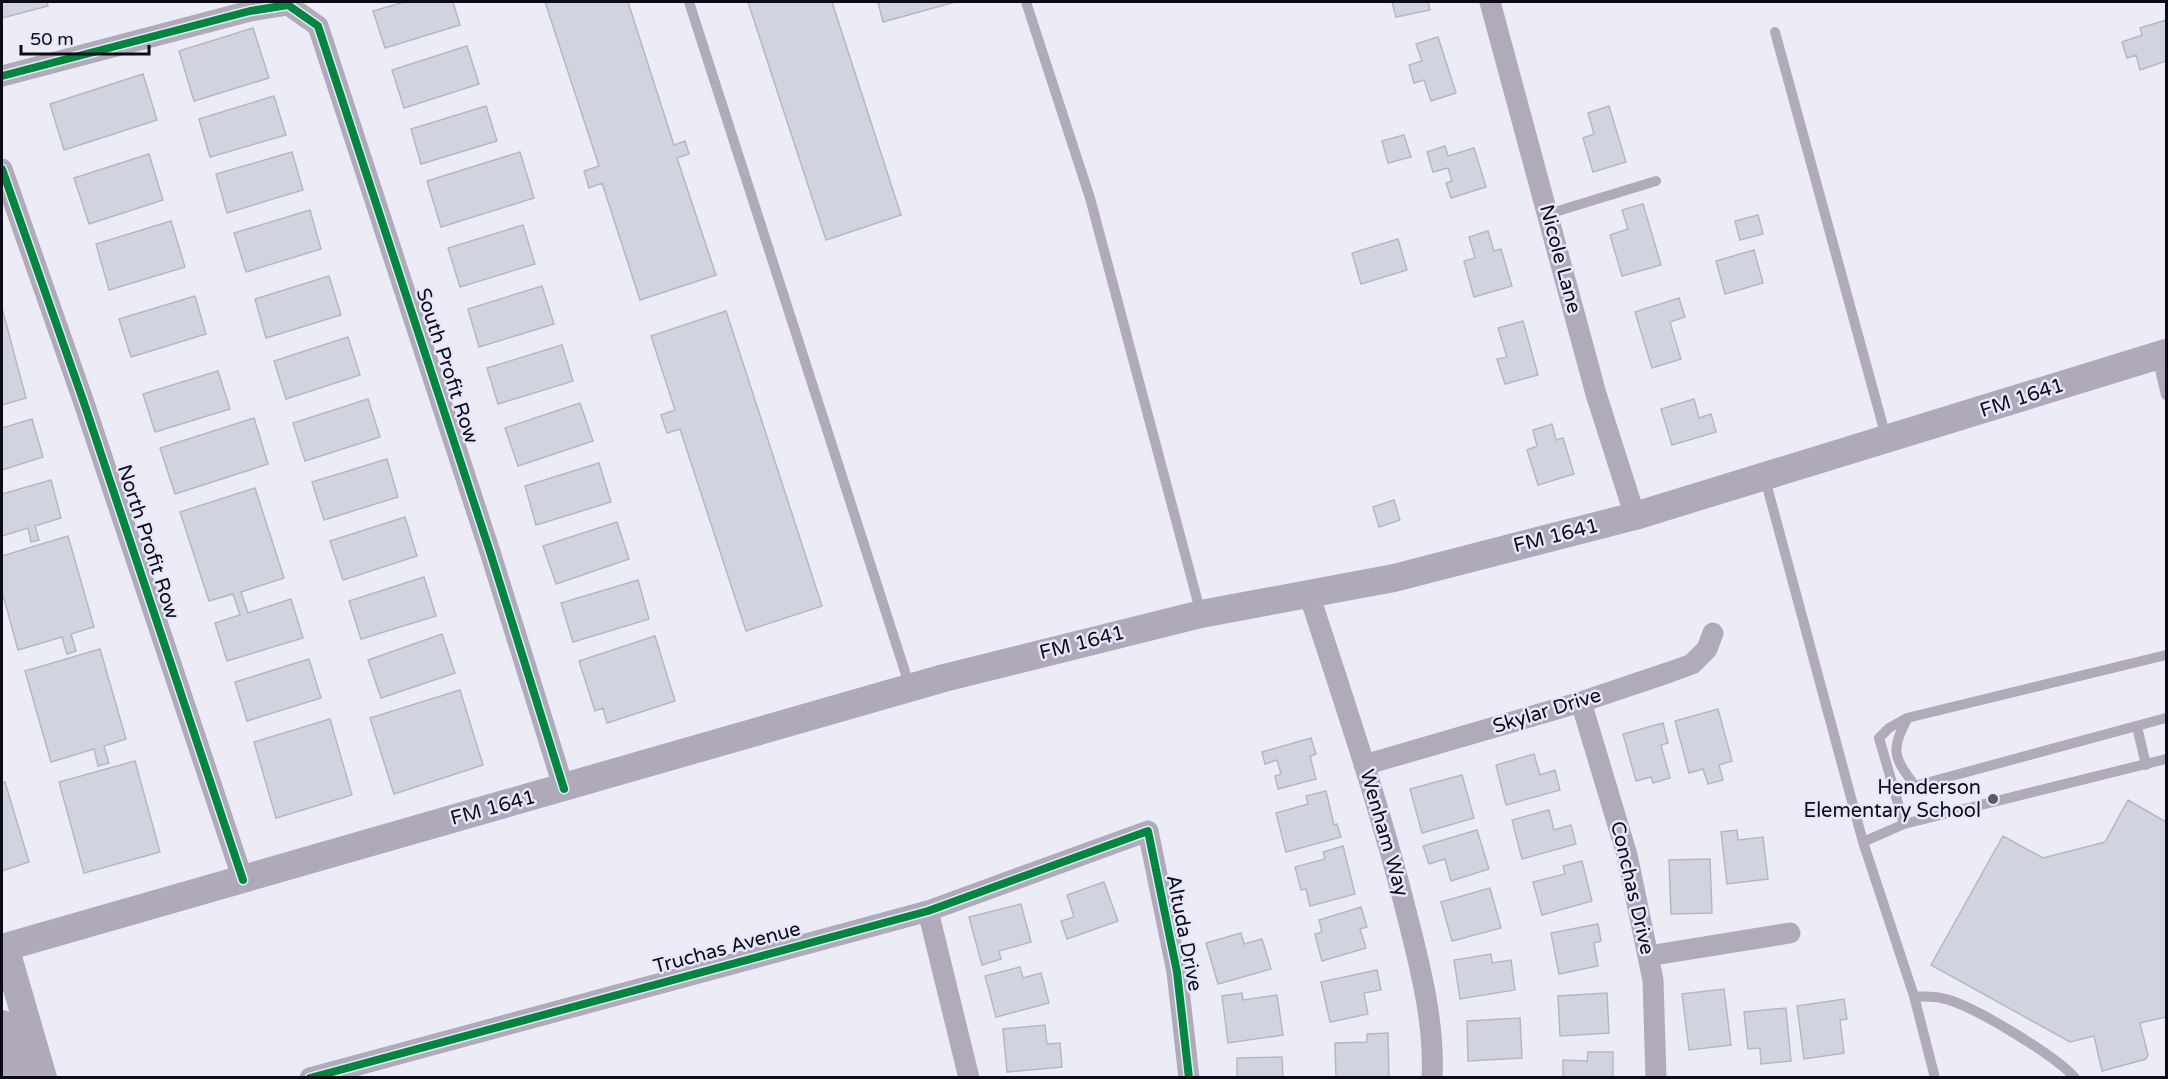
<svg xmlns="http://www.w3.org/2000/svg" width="2168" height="1079" font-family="'Varela Round',sans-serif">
<rect width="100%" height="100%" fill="#ececf7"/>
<!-- building -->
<path fill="#d1d4df" stroke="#b5b8c3" stroke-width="1.5" d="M2,2H47L48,6L2,18Z
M404,2H453L460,25L385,48L373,11Z
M545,2H628L674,145L685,141L689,154L677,158L716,275L640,300L602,183L589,188L584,171L599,166Z
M748,2H832L901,215L826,240Z
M878,2H955L883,22Z
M1392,2H1428L1430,10L1396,17Z
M2166,20V61L2140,70L2136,55L2127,58L2122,42L2142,35L2140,28Z
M253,28L269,78L194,101L179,51Z
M1438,37L1456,93L1431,101L1424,80L1414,83L1409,65L1422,61L1416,44Z
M467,46L479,84L404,108L392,70Z
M143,74L157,120L64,150L50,104Z
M274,96L286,135L210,157L199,119Z
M486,106L497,141L421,164L411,129Z
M1609,106L1626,162L1593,172L1583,138L1594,134L1588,113Z
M1404,135L1411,157L1388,163L1382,141Z
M1445,146L1448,156L1474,148L1486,187L1451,198L1446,183L1452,181L1448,168L1433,172L1427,152Z
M292,152L303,190L227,213L216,174Z
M520,152L534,198L441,227L427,181Z
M149,154L163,200L89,224L74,178Z
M1643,204L1661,265L1622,276L1610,235L1628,229L1622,210Z
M310,210L321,249L246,272L234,233Z
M1758,215L1763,234L1740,240L1735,221Z
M171,221L185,267L109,290L96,244Z
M523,225L535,264L460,287L448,248Z
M1488,231L1494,251L1501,249L1512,286L1474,297L1464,261L1475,258L1469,237Z
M1398,239L1407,270L1361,284L1352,253Z
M1754,250L1763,283L1725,294L1716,261Z
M329,276L341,315L266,338L255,299Z
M542,286L554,324L479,347L468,309Z
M195,296L206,334L131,357L119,319Z
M1679,298L1685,317L1670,322L1681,359L1652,368L1635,312Z
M2,308L26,398L2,405Z
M726,311L822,606L746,631L680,429L667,433L661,415L675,410L651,336Z
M1523,321L1538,375L1505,384L1497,359L1507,357L1498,328Z
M348,337L360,375L286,399L274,361Z
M562,345L573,381L498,404L487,368Z
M218,371L230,409L155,432L143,394Z
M368,399L380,437L305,461L293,423Z
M1694,399L1699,418L1711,414L1716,432L1672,445L1661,409Z
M580,403L593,441L518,466L505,428Z
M254,418L268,464L175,494L160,448Z
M32,419L43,457L2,470V428Z
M1552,424L1556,440L1563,438L1574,474L1538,485L1527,450L1537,446L1533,430Z
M387,459L398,497L324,520L312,482Z
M599,463L611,502L536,525L525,486Z
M51,480L61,518L35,526L39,540L31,542L28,528L2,536V494Z
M255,488L284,578L241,592L248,613L291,599L303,638L227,661L215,623L240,615L233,594L209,601L180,512Z
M1394,500L1400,520L1379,527L1373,507Z
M405,517L417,556L343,580L330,541Z
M617,522L629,559L556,584L543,546Z
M68,536L94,627L71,634L76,651L67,654L62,637L18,650L2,591V556Z
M424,577L436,616L361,639L349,601Z
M638,580L649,619L573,642L561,603Z
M442,634L455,673L381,698L368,660Z
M655,636L675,701L607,723L603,708L595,711L579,661Z
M100,649L126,739L104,746L109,763L98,766L94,749L51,762L25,671Z
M309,659L321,698L247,721L235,682Z
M460,690L483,765L394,794L370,718Z
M1718,709L1732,761L1719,765L1723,780L1708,784L1703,769L1689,773L1675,721Z
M330,719L352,795L276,818L254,742Z
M1663,723L1668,743L1661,745L1670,778L1653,783L1651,777L1636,781L1623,734Z
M1311,738L1316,754L1310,756L1316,779L1278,789L1275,776L1281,774L1277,760L1265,764L1262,752Z
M1534,754L1540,775L1555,770L1560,790L1506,805L1496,765Z
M135,761L160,852L84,873L59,782Z
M1462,775L1474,818L1422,833L1410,789Z
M5,782L29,862L2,871V783Z
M1326,791L1334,825L1337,824L1341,837L1286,852L1276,813L1308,804L1306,796Z
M2128,800L2166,822V1017L2140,1023L2148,1055L2146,1059L2102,1071L2094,1036L2070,1042L1931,965L2003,836L2043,858L2105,842Z
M1549,810L1554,830L1571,825L1576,844L1522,859L1512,820Z
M1477,830L1489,869L1451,881L1445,859L1429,864L1423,846Z
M1737,830L1738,840L1763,837L1768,879L1727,884L1721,832Z
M1343,846L1355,894L1310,906L1306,889L1301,890L1295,867L1325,859L1323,852Z
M1710,859L1712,913L1671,914L1669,860Z
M1582,861L1592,901L1542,915L1533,882L1565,874L1563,866Z
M1104,882L1118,921L1067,939L1061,921L1074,917L1067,895Z
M1490,888L1501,928L1452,941L1441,902Z
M1021,904L1031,942L999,951L1001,959L982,965L969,917Z
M1361,907L1367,927L1360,929L1366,948L1322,961L1315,934L1322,932L1319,920Z
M1598,924L1601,941L1594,943L1598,966L1559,974L1551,933Z
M1241,933L1244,944L1262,939L1271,969L1218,984L1206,943Z
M1491,954L1492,963L1511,960L1515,990L1460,999L1454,960Z
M1020,967L1023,978L1041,973L1049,1003L996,1017L985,976Z
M1377,970L1381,990L1364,993L1368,1014L1330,1022L1321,982Z
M1724,989L1731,1045L1689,1050L1682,994Z
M1242,993L1243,1000L1277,995L1283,1035L1228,1043L1222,996Z
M1607,993L1609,1033L1560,1036L1558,996Z
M1844,999L1847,1019L1840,1020L1844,1053L1804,1059L1797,1006Z
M1786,1008L1791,1061L1761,1064L1760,1048L1748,1049L1744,1012Z
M1520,1018L1522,1058L1468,1061L1467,1021Z
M1045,1025L1047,1044L1060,1043L1062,1067L1007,1072L1003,1029Z
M1388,1033L1389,1078H1336L1335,1043L1367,1042V1034Z
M1588,1052H1613V1078H1563V1060L1587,1061Z
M1282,1057L1283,1078H1237V1058Z"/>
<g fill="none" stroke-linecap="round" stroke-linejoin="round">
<!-- lane -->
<path stroke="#b0aab9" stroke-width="10" d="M689,2L910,687
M1026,2L1090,198L1201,614
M1775,32L1886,437
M1548,214L1656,181
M2157,357L2166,395
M1765,479L1863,842L1914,996L1935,1078
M1907,719C1890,752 1894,757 1915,786L2166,718
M2137,727L2146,765
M1904,824L1879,738L1889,728L1907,718L2166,655
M1863,842L1904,824L2166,759
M1914,996C1922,997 1933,996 1941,998C1970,1003 2056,1056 2075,1078"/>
<!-- street -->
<path stroke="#b0aab9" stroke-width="21" d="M1490,2L1596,394L1635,516
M2,76L250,11L288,5L318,26L491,555L564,789
M2,169L83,400L243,880
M1309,594C1343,698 1378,801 1405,907C1419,962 1435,1021 1432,1078
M1581,702L1627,855L1653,980L1656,1078
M1364,765L1581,702L1670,672L1692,664L1707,649L1713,633
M928,911L969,1078
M1648,956L1790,933
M310,1078L928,911L1148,831L1177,972L1189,1078"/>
<!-- secondary -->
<path stroke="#b0a9b9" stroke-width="28" d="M5,947L43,1078
M2,948L944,678L1201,614L1394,578L1635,516L2166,353
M2,1024L17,1078"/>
<!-- cycleway casing -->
<g stroke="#e7e7fc" stroke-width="11">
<path id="cycleway" d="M2,76L250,11L288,5L318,26L491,555L564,789
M2,169L83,400L243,880
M310,1078L928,911L1148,831L1177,972L1189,1078"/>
</g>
<!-- cycleway -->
<use href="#cycleway" stroke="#00873e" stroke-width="8"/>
</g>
<!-- markers -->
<circle fill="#5a5a65" stroke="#e7e7fc" stroke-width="2" cx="1993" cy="799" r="6"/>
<g text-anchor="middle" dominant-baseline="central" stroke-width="5" stroke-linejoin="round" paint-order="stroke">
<!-- street labels -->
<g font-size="20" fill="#0c0b17" stroke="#e7e7fc">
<text transform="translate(1560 259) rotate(75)">Nicole Lane</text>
<text transform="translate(447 366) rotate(72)">South Profit Row</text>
<text transform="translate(2022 398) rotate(-18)">FM 1641</text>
<text transform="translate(1556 536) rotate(-14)">FM 1641</text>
<text transform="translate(148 542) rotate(72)">North Profit Row</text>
<text transform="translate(1082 643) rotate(-14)">FM 1641</text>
<text transform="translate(1547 711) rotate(-17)">Skylar Drive</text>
<text transform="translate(493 808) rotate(-15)">FM 1641</text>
<text transform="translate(1384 833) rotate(74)">Wenham Way</text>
<text transform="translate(1632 888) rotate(77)">Conchas Drive</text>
<text transform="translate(1184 933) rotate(79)">Altuda Drive</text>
<text transform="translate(727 948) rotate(-15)">Truchas Avenue</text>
</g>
<!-- poi labels -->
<g font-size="20" fill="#0c0b17" stroke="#e7e7fc" text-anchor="end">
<text x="1981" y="788">Henderson<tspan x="1981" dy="23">Elementary School</tspan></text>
</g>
</g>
<!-- border -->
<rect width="2168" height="1079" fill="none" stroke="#0c0b17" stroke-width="6"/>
<!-- scale -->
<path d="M21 45v9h128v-9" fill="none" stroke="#0c0b17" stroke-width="3"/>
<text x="30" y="45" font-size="18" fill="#0c0b17" stroke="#e7e7fc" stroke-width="4.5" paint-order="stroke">50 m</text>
</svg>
